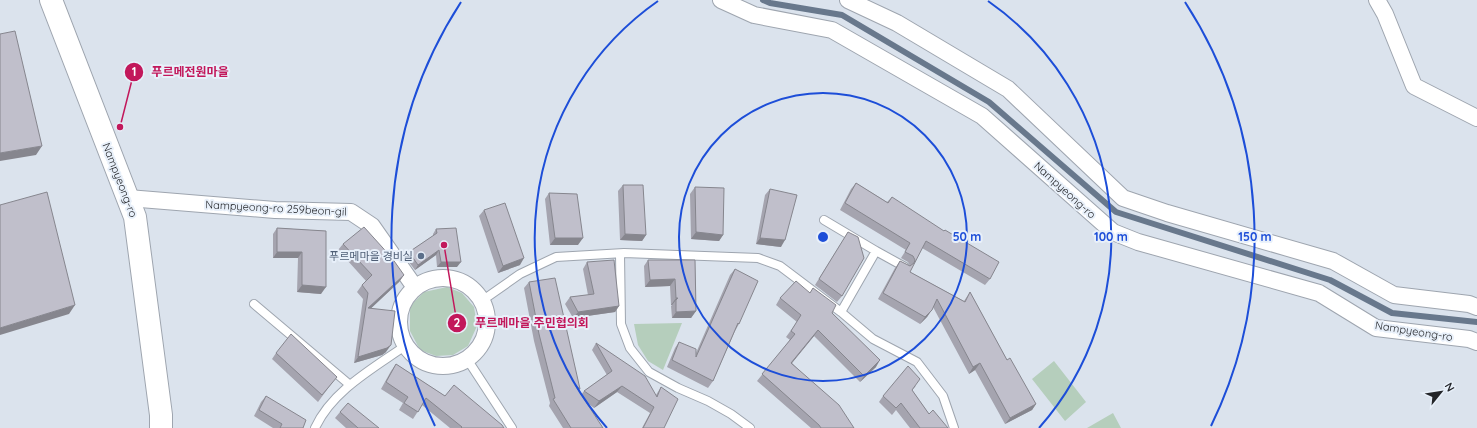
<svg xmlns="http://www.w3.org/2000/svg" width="1477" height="428" font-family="Quicksand,'Noto Sans KR',sans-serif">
<rect width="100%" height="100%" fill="#dbe3ed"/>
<!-- green -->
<path fill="#b5cebc" d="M447,287L462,293L474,307L477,326L468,346L453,355L436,356L420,350L410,331V306L424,292Z
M682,323L663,370L648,361L638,345L634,324Z
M1054,361L1086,402L1065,421L1032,379Z
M1113,413L1121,428H1087Z"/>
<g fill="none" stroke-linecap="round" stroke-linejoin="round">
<!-- stream -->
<path stroke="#68788c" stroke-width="6" d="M763,0L770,3L842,15L989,102L1116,212L1330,280L1392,313L1477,322"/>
<!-- lane casing -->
<g stroke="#9ea5af" stroke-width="10">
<path id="lane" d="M824,220L876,251L841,312
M876,251L905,267
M620,254L621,324L630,348L649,372L678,388L708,401L731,414L750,428
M483,300L520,274L556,257L624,253L758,258L780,266L841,312L873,339L917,362L943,396L954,428
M254,304L350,385
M467,359L512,428
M315,428C332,391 372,369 405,346"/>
</g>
<!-- street casing -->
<g stroke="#9ea5af" stroke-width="18">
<path id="street" d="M721,0L754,15L832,30L982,116L1113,232L1138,242L1319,293L1376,328L1469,339L1477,342
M848,0L897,23L1008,89L1123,198L1167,213L1333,261L1394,295L1469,304L1477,307
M1377,0L1385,14L1414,86L1477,118
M128,198L275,210L351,212L372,226L414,286
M399 322a44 44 0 1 1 88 0a44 44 0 1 1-88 0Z"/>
</g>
<!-- secondary casing -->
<g stroke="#9ea5af" stroke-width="24">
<path id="secondary" d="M51,0L135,217L161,415V428"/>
</g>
<!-- lane -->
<use href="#lane" stroke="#fff" stroke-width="8"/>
<!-- street -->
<use href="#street" stroke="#fff" stroke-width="16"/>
<!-- secondary -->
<use href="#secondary" stroke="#fff" stroke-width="22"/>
</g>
<!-- wall -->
<path fill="#a5a4af" d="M856,183L887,202L892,197L990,279L985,285L922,248L910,272L964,301L970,292L1007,360L1036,404L1032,410L1005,424L975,370L969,374L933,307L927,317L920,324L878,299L895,268L900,261L910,266L908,262L901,258L906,250L840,210L851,189Z
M623,185L646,235L642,241L620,240L618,191Z
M695,187L723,235L719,241L691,239L690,194Z
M770,189L781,247L756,244L765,195Z
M549,193L578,245H550L545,199Z
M484,210L520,265L498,273L479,216Z
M277,228L326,231L321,294L297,292L298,258H273V234Z
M436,229L457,267H437L436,255L415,270L405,257L409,252L433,236V234Z
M848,232L842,296L837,302L815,285Z
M343,244L404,275L399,282L370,309L386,352L382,355L354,363L363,299L357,292L362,285L366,281L338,250Z
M648,260H695L696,311L691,318H672L671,306L672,305H671L670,286L645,287L644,266Z
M587,262L619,306L615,312L573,318L565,304L570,297L588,295L583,269Z
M735,269L739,324L735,331L713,381L708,388L667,367L675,348L679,342L696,353L730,275Z
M529,282L580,389L579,391L581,395L584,391L607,375L592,350L596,343L656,395L661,387L664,428H642L650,413L617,392L594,408L586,402L603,428H563L549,406L550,403L534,341L524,288Z
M813,288L832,313L876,367L860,382L814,336L792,363L854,428H811L757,381L790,340L786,337L797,322L776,305L780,298L810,293Z
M276,353L332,383L318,402L272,359Z
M396,364L445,396L504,428H450L422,405L413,419L399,410L403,403L381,389L391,371Z
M916,386L912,390L929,414L948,428H910L896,410L892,415L879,402L883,396Z
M266,396L303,428H273L254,416L261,402Z
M340,412L379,428H346L335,418Z"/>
<!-- shaded-wall -->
<path fill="#86868e" d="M42,146L36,155L0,161V153Z
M696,232L723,235L719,241L691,239Z
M625,234L646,235L642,241L620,240Z
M555,238H583L578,245H550Z
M760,238L785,240L781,247L756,244Z
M439,250L436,255L415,270L418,265Z
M277,252H302L298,258H273Z
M524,258L520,265L498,273L503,266Z
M441,262H461L457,267H437Z
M404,275L399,282L365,314L368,308Z
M675,279L670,286L645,287L650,280Z
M302,285L326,287L321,294L297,292Z
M676,298H678L676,300L672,305H671Z
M75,305L69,314L0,335V328Z
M619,306L615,312L573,318L578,312Z
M932,310L927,317L920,324L925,317Z
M696,311L691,318H672L676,312Z
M818,330L814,336L787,369L791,363Z
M391,345L386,352L382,355L354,363L358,357Z
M880,360L876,367L860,382L864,376Z
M980,363L975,370L969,374L973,367Z
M622,386L617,392L594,408L599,401Z
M1036,404L1032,410L1005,424L1010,418Z"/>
<!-- building -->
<path fill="#c0bfcb" stroke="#86868e" d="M15,31L42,146L0,153V34Z
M856,183L888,203L892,197L944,231L945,230L999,262L990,279L926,241L910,272L965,302L970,292L1007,360L1010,358L1036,404L1010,418L980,363L973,367L937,299L932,310L925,317L883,293L900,261L910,266L914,263L915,260L913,256L905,252L910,243L845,203Z
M623,185H643L646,235L625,234Z
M695,187L724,188L723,235L696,232Z
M770,189L797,195L785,240L760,238Z
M47,192L75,305L0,328V205Z
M549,193L577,194L583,238H555Z
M505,203L524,258L503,266L484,210Z
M364,227L392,258L404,275L368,308L395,311L391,345L387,348L358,357L368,293L362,285L372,275L343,244Z
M277,228L326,231V287L302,285V252H277Z
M456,228L461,262H441L439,250L418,265L409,252L437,233L436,229Z
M848,232L858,237L864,258L842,296L819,279Z
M614,260L619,306L578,312L570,297L594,294L587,262Z
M648,260H695L696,311L676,312V300L678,298H676L675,279L650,280Z
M735,269L758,281L739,324L738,323L713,381L672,360L679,342L696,349V357Z
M555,278L580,389L575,385L603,428H571L553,399L555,398L539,334L529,282Z
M796,281L810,293L813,288L836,305L832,313L880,360L864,376L818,330L791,363L839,405L854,428H821L819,425L762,374L795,334L791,331L801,315L780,298Z
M291,334L337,377L322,395L276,353Z
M596,343L645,376L657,397L661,387L678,399L664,428H643L654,407L622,386L599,401L584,391L612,371Z
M396,364L445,396L454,385L502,425L504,428H461L462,427L426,398L418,412L404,403L408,397L386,382Z
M908,366L920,379L912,390L929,414L933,410L948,428H920L901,403L896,408L883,396Z
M266,396L306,420L303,428H280L282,424L259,410Z
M348,403L379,428H358L340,412Z"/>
<!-- distance rings -->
<g fill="none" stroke="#1d4ed8" stroke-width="2">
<circle cx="823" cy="237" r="144"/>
<path d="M607 428A288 288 0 0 1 658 1M988 1A288 288 0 0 1 1039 428"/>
<path d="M435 426A432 432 0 0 1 461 2M1185 2A432 432 0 0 1 1211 426"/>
</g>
<!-- markers -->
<circle fill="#5c6f8a" stroke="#e8f0fa" stroke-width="1.5" cx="421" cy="256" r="4"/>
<g text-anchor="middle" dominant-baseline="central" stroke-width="4" stroke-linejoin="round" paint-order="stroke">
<!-- street labels -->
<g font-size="11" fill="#232529" stroke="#e8f0fa">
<text transform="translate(120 180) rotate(69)">Nampyeong-ro</text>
<text transform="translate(1065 190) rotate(42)">Nampyeong-ro</text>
<text transform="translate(276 208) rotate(3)">Nampyeong-ro 259beon-gil</text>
<text transform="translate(1414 331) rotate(9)">Nampyeong-ro</text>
</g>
<!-- service labels -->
<g font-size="11" fill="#4e5e75" stroke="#e8f0fa" text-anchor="end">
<text x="413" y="256">푸르메마을 경비실</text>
</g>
</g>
<circle cx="823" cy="237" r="6" fill="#1d4ed8" stroke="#e8f0fa" stroke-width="2"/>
<g font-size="12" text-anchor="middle" font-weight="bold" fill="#1d4ed8" stroke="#e8f0fa" stroke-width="4" stroke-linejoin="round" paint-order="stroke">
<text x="967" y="241">50 m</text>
<text x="1111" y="241">100 m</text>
<text x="1255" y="241">150 m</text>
</g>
<!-- callouts -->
<path fill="none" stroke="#c2185b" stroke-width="1.5" d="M120 127L134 72M444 245L457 323"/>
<g fill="#c2185b" stroke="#e8f0fa" stroke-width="1.5">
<circle cx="120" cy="127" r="4"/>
<circle cx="444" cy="245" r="4"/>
<circle cx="134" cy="72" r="10"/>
<circle cx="457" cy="323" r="10"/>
</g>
<g font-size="12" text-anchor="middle" font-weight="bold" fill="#fff">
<text x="134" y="76">1</text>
<text x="457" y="327">2</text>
</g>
<g font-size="12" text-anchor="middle" font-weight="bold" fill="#c2185b" stroke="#e8f0fa" stroke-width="4" stroke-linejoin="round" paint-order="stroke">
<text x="190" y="76">푸르메전원마을</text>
<text x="532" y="327">푸르메마을 주민협의회</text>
</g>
<!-- north arrow -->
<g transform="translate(1441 392) rotate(60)" stroke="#e8f0fa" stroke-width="3" paint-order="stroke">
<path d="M0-3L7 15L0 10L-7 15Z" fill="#232529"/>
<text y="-6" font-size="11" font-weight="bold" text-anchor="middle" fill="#232529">N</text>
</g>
</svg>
